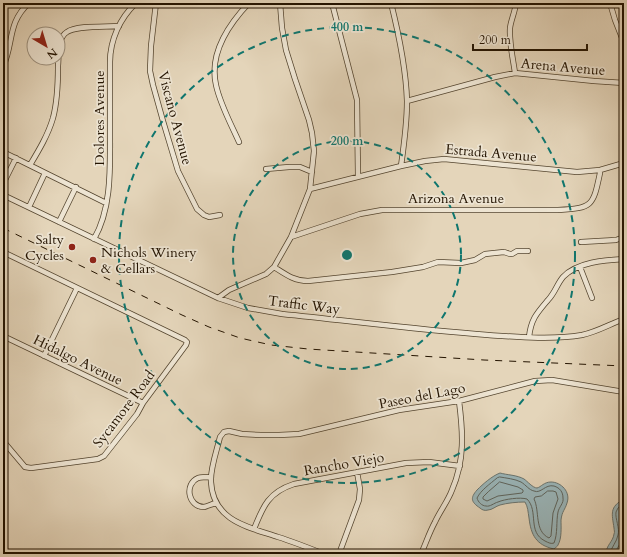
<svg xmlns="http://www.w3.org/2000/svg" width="627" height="557" font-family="Cardo,serif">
<rect width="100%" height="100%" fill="#e4d5ba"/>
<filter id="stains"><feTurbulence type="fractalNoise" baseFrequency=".005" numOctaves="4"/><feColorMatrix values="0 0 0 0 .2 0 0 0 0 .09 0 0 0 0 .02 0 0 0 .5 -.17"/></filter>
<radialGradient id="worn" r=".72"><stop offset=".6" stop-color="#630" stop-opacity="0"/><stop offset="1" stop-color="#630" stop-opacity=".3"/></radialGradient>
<!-- water -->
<path fill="#9ab6ba" stroke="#6a7570" d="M500,473C507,475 517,475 524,479C527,481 533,488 537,488C541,487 544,482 551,482C561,482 571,492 567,503C565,510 562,511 561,520C561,527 562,538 558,545C558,546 555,548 554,549C536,545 531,535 529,518C528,512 528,507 525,502C517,502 507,503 500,505C496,506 492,510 488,510C485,511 482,510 480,508C471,502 470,498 477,490C483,484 492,476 500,473Z
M624,499V554H606C606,545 613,542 614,534C615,532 614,530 614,528C612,514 609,507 624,499Z"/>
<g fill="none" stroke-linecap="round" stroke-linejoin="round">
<!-- shore -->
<path stroke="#5e645d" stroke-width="1" d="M500,477C506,478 515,479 521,482C526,485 529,490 534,491C541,494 545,484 554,486C560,488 563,492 563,498C564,503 559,507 558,512C556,522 558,533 554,543C551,544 549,543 545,541C527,532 539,511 527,499C520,497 505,499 498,502C494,503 490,507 486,506C482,506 478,502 477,498C481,490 490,484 497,478Z
M500,482L518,487L523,490V492L522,493L498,496L487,501L483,499V497L488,492Z
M548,491H553L556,492L558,499L553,513L551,536L549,538C534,531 540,511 534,499L535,497L541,496Z
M610,554C611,547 617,542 618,535C620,528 615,519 616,512L618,508L624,503
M615,554C616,548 622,543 623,536C625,530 622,521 620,514L624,510"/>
<!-- river -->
<path stroke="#9ab6ba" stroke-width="7" d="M3,547L7,554"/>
<!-- minor casing -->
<g stroke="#53442e" stroke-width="6">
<path id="minor" d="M156,3L151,46L150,71L153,85L163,121L178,171L197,209L204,215L209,217L220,215
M332,3L357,100L358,177
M391,3C399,35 406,68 407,101C407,123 404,145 401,166
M610,3L615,20L624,43
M3,67C14,43 7,23 29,3
M515,73C513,58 509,43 510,28C511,20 515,12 516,3
M407,101L495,77L515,73L594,81L624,83
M239,142C231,124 220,104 216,85C209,54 229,24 249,3
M3,152L106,203
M30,165C39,150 48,135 53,118C57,103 58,82 58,66C59,56 57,38 67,32C77,25 106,27 119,26
M266,169L289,167H300L312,172
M3,184L16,158
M310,189L401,166L425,161L444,159L577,172L600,170L624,163
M3,195L218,298L248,308L282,314C351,321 419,330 488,335C517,337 553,340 582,335C597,332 610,324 624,319
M29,207L45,173
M59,222L76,187
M291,237L360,214L382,210H558C592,208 593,207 600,173V170
M94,239C112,208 110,167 110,133C110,109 110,85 110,62C110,40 120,18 136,3
M581,242L616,240L624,237
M3,252L185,340L187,342L186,345L143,403L137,414L104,456L98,459L31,468L25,467L3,441
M274,267C285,274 294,281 308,281L392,272L423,267L438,262L461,263L475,260L485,254L504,252L510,254H512L517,251H528
M580,267L592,298
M218,298L229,290L266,274L274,267L291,237L310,189L314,151L312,133L309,120L295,79L286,50L282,28L280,3
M3,336L143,403
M529,337C531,319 537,313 548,300C555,293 557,284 563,277C577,262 605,260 624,259
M44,356L77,288
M211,477C207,477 202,477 198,478C184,484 188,507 204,507C208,506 212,504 216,503
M254,529C263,506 269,492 294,484L406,463L429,462L460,466
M324,554C309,548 294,542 278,537C248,527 213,521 211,482C210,469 217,450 220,437L224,432L229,431L242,434L261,435H279L299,434L399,410L459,401L535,381L552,380L624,392
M339,554L359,500L360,489L357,472
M421,554C426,543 429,533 435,522C440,511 448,501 452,490C465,460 463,432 459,401"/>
</g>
<!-- minor -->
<use href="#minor" stroke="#ede4d2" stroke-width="4.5"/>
<!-- rail -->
<path stroke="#231300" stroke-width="1" stroke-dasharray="7 7" stroke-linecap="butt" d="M3,228L182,315L209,327L240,338L271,345L308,349L484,360L624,366"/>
</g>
<!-- distance rings -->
<g fill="none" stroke="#0f766e" stroke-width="2" stroke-dasharray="7 5">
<circle cx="347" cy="255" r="114"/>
<circle cx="347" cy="255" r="228"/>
</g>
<!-- markers -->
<g fill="#8f2418" stroke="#ede4d2" stroke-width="1.5">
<circle cx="72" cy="247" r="4"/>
<circle cx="93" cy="260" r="4"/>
</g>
<g text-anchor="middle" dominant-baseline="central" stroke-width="3.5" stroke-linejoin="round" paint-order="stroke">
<!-- street labels -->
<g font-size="14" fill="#231300" stroke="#ede4d2">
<text transform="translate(563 67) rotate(5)">Arena Avenue</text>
<text transform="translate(99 118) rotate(-90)">Dolores Avenue</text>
<text transform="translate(175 118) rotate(75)">Viscano Avenue</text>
<text transform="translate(491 153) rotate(5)">Estrada Avenue</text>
<text x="456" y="198">Arizona Avenue</text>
<text transform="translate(304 305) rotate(7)">Traffic Way</text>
<text transform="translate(78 360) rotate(26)">Hidalgo Avenue</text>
<text transform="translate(422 396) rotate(-11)">Paseo del Lago</text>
<text transform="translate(124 409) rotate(-53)">Sycamore Road</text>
<text transform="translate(344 464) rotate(-10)">Rancho Viejo</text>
</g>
<!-- poi labels -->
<g font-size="14" fill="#231300" stroke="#ede4d2" text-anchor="end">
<text x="64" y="239">Salty<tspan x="64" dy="16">Cycles</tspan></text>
<text x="101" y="252" text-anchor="start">Nichols Winery<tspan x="101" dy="16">&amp; Cellars</tspan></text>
</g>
</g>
<circle cx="347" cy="255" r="6" fill="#0f766e" stroke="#ede4d2" stroke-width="2"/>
<g font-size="12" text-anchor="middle" font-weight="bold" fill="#0f766e" stroke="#ede4d2" stroke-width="3.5" stroke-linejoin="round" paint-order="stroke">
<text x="347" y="31">400 m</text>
<text x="347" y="145">200 m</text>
</g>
<!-- margin -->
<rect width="627" height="557" fill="none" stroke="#e4d5ba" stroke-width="16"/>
<rect x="4" y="4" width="619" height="549" fill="none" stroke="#231300" stroke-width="2"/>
<rect x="8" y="8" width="611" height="541" fill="none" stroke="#231300"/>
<!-- north arrow -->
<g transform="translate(46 46) rotate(142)"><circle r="19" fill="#ede4d2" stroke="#9c907e"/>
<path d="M0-3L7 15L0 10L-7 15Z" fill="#8f2418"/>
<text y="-6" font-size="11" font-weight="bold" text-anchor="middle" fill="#231300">N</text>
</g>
<!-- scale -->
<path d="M473 44v6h114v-6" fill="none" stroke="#231300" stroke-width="2"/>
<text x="479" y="44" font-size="12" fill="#231300" stroke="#ede4d2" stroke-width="3" paint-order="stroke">200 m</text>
<rect width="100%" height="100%" filter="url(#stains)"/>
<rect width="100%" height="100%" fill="url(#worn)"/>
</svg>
